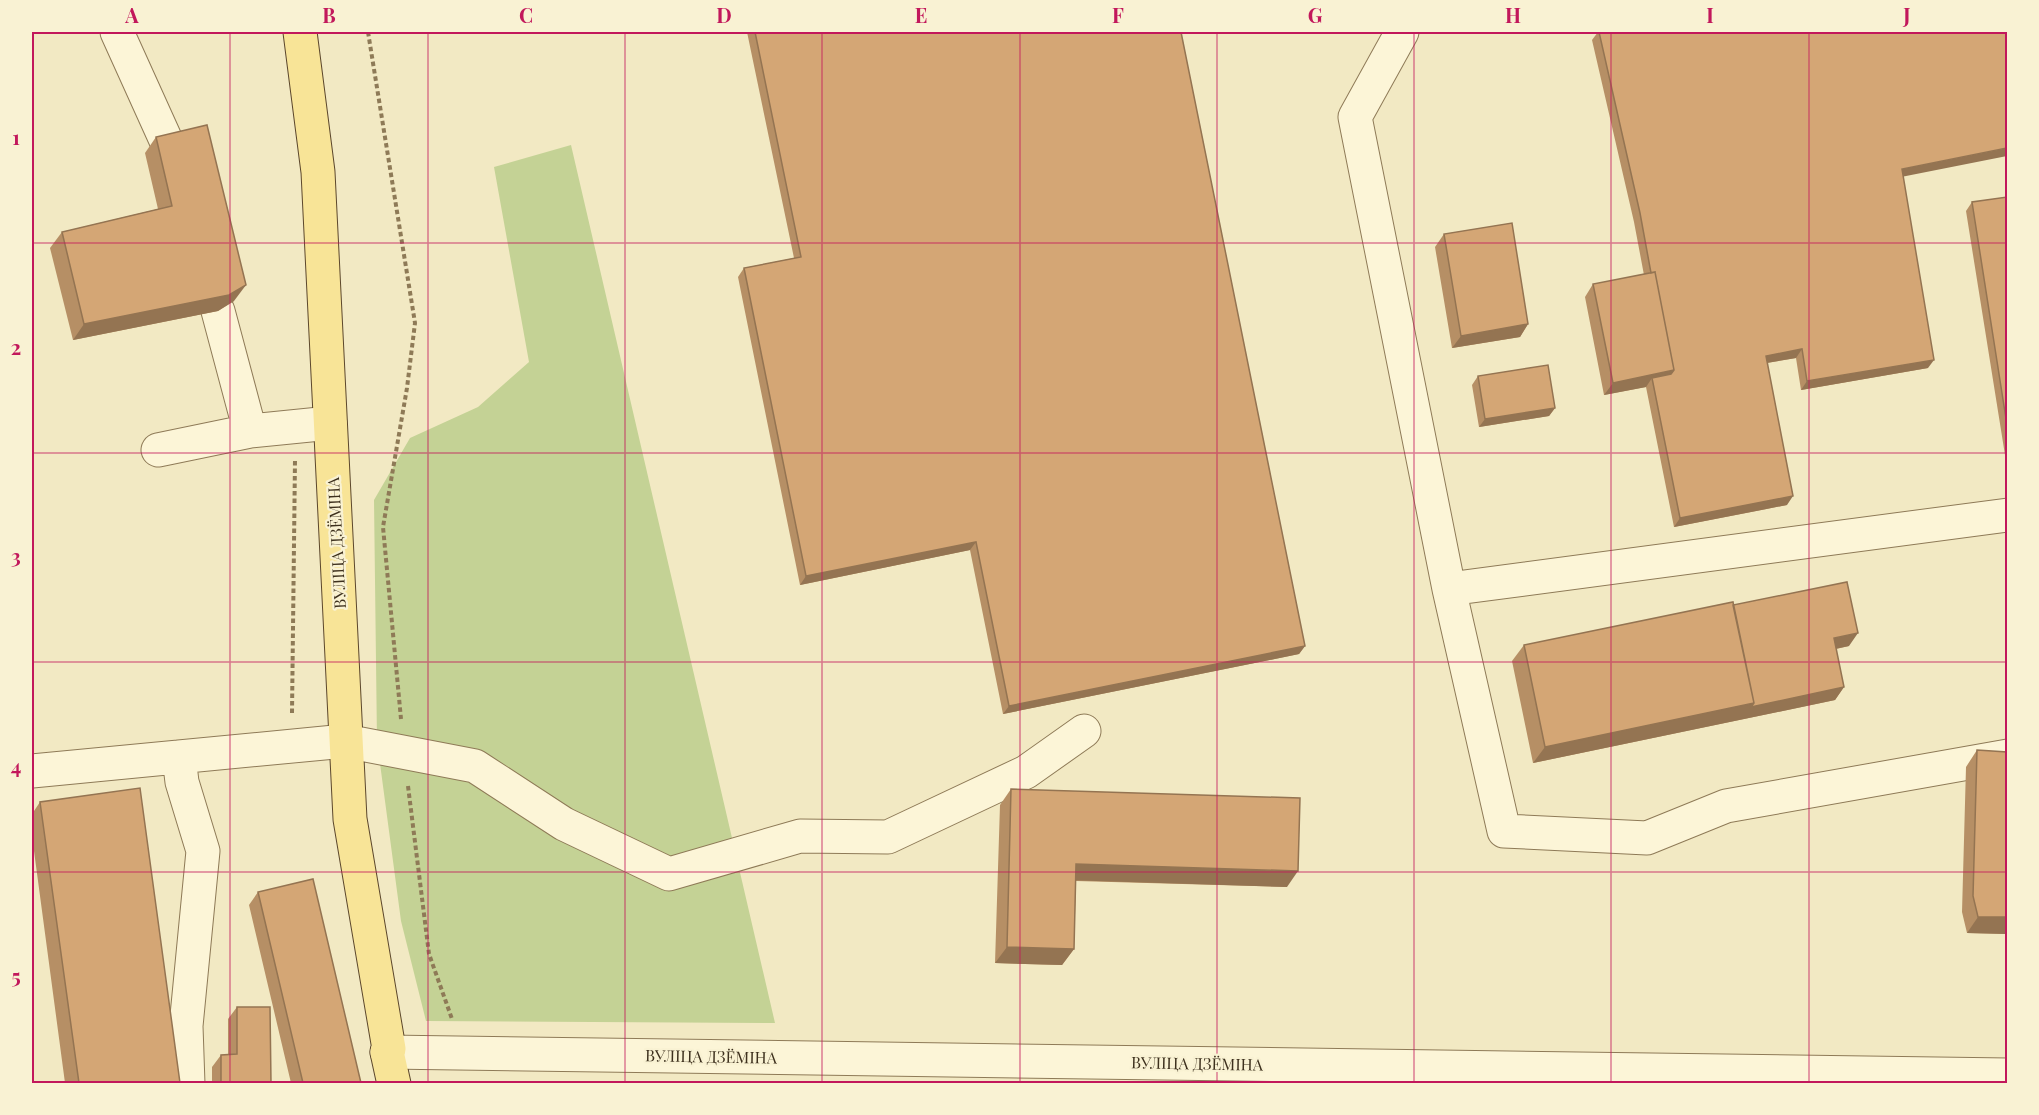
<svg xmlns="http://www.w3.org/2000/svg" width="2039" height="1115" font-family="'Playfair Display',serif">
<rect width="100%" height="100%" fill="#f2e9c3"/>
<!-- green -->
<path fill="#c4d295" d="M571,145L775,1023L426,1021L401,921L377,741L374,500L410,438L478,407L529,362L494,167Z"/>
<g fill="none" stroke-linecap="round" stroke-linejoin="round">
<!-- minor casing -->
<g stroke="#8e7a57" stroke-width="35">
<path id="minor" d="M117,32L169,147
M1402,32L1355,117L1449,589
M218,311L250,431L330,423
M158,450L250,431
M2008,515L1449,589L1504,831L1647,838L1726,806L2008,756
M179,757L182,782L203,851L186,1026L188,1084
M32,771L345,741L475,766L564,824L669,874L800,836L888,837L1026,772L1084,731
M387,1052L2008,1075"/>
</g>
<!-- major casing -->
<g stroke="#5c472c" stroke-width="35">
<path id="major" d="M300,32L318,172L350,819L389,1049L387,1052L394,1084"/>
</g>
<!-- path -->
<path stroke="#8e7a57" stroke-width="4" stroke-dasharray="4.5 3" stroke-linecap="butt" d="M368,32L415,323L407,388L383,527L401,719
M292,713L295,460
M408,786L429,954L452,1019"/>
<!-- minor -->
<use href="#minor" stroke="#fcf5d7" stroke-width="33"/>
<!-- major -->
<use href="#major" stroke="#f8e497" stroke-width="33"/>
</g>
<!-- wall -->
<path fill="#b68f65" d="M747,32H1181L1305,646L1299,654L1003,714L970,550L800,585L738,277L744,268L794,258Z
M1598,32L1903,176L1928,368L1801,390L1796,358L1767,363L1787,505L1674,527L1646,387L1604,395L1585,297L1593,284L1644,275L1634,222L1592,40Z
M156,137L234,301L218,311L73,340L50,248L62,232L158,209L145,153Z
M2007,197V455H2005L1966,211L1972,202Z
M1444,234L1528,324L1520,337L1452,348L1435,247Z
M1478,376L1555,408L1549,416L1479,427L1472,385Z
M1733,605L1849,646L1836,649L1844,687L1835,700L1533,763L1512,661L1524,645Z
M1977,750L2007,934L1967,933L1962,912L1966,767Z
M1011,789L1287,887L1076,881L1074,949L1062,965L995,963L1000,805Z
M40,802L180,1083H65L32,836V814Z
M258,892L361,1083H291L249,905Z
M237,1007L271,1083H212V1067L221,1055H228V1019Z"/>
<!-- shaded-wall -->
<path fill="#947452" d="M2007,148V156L1896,178L1902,169Z
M246,285L234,301L218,311L73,340L84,324Z
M1528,324L1520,337L1452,348L1461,336Z
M1802,349L1796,358L1760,364L1766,356Z
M1934,360L1928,368L1801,390L1807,381Z
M1674,370L1665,383L1652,378L1646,387L1604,395L1613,383Z
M1555,408L1549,416L1479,427L1485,419Z
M1793,496L1787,505L1674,527L1680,518Z
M976,542L970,550L800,585L806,576Z
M1858,633L1849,646L1825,651L1834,638Z
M1305,646L1299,654L1003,714L1009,706Z
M1844,687L1835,700L1533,763L1545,747L1754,703Z
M1076,864L1298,871L1287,887L1065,880Z
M1978,917H2007V934L1967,933Z
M1007,947L1074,949L1062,965L995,963Z"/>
<!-- building -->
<path fill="#d4a675" stroke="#947452" stroke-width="1.5" d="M755,32H1181L1305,646L1009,706L976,542L806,576L744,268L801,257Z
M1599,32H2007V148L1902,169L1934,360L1807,381L1802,349L1766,356L1793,496L1680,518L1652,378L1671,374L1674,370L1655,272L1651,273L1640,213Z
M207,125L246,285L229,295L84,324L62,232L172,206L156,137Z
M2007,197V425L1972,202Z
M1512,223L1528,324L1461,336L1444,234Z
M1655,272L1674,370L1613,383L1593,284Z
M1548,365L1555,408L1485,419L1478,376Z
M1847,582L1858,633L1834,638L1844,687L1751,707L1754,703L1733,605Z
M1733,602L1754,703L1545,747L1524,645Z
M1977,750L2007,752V917H1978L1973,896Z
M140,788L180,1083H79L40,802Z
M1011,789L1300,798L1298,871L1076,864L1074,949L1007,947Z
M313,879L361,1083H303L258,892Z
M237,1007H270L271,1083H221V1055L237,1054Z"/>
<!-- grid -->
<path fill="none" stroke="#c2185b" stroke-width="1.5" stroke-opacity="0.55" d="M230,32V1084M428,32V1084M625,32V1084M822,32V1084M1020,32V1084M1217,32V1084M1414,32V1084M1611,32V1084M1809,32V1084M32,243H2008M32,453H2008M32,662H2008M32,872H2008"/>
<g text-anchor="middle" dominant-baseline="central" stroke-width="4.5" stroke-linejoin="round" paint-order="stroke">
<!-- street labels -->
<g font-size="16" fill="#3d301d" stroke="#f9f2d3">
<text transform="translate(336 543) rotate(-93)">ВУЛІЦА ДЗЁМІНА</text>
<text transform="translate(711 1056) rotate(1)">ВУЛІЦА ДЗЁМІНА</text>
<text transform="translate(1197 1063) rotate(1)">ВУЛІЦА ДЗЁМІНА</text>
</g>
</g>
<!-- border -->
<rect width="2039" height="1115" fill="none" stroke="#f9f2d3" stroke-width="66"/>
<rect x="33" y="33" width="1973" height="1049" fill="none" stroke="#c2185b" stroke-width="2"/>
<g font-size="20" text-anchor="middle" font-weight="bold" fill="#c2185b">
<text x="132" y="23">A</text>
<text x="329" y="23">B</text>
<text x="526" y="23">C</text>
<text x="724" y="23">D</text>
<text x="921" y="23">E</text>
<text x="1118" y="23">F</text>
<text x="1315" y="23">G</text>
<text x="1513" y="23">H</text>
<text x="1710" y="23">I</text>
<text x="1907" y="23">J</text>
<text x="16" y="145">1</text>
<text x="16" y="355">2</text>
<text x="16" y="564">3</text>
<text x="16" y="774">4</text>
<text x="16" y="984">5</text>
</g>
</svg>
